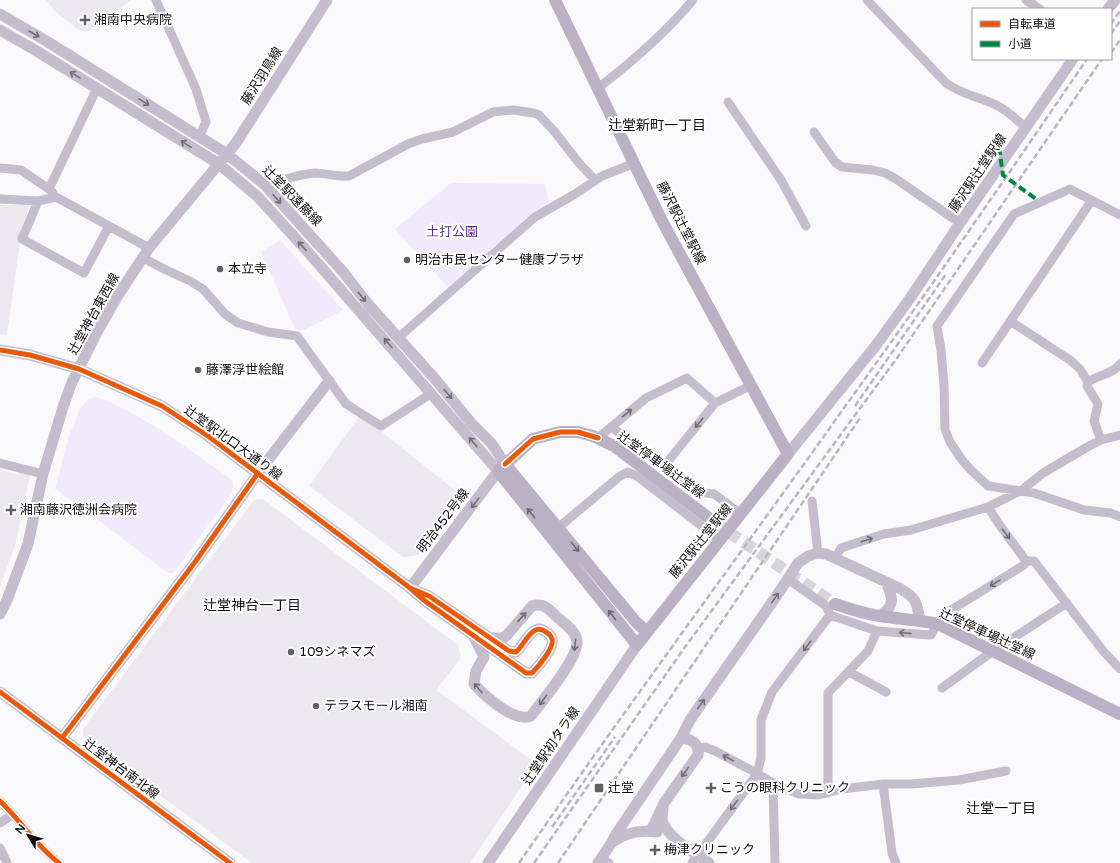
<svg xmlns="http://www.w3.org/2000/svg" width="1120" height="863" font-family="'Varela Round','Noto Sans JP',sans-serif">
<rect width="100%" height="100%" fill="#f9f8fb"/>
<!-- built -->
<path fill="#ece8f0" d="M46,0H131L88,32L77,29L56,12Z
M0,205H30L17,240L20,242L7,335L0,334Z
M359,417L377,428L462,496L418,555L403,557L309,486Z
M0,470L19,475L20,472L30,475L15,546L0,586Z
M263,499L458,645L461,658L436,690L537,764L470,863H252L84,739L83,729L254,500Z"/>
<!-- green -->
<path fill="#f1e9fc" d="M451,183L545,184L549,203L528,217L448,287L395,229Z
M280,240L343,310L302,331L295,329L261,252Z
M97,397C146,416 188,449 231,479L233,484L232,493L175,571L172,573H168L84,509L55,489L70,433C80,417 73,412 90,398Z"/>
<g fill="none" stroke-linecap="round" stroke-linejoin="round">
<!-- secondary-tunnel -->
<path stroke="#d6d5d8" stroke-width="12" stroke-dasharray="12 6" stroke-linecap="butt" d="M714,522L835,604"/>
<!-- minor -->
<path stroke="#c4bdcd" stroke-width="9" d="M156,0L196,89L206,122L199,137
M867,0L946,83C962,95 981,97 998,106C1008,111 1017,120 1026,128
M1026,0L1040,9
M598,88C632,62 665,33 693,0
M728,102L781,180L806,226
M814,132L835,162L842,167L873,170L885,173L896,179L960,223
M0,168L21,170L49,189L53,193
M265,185C281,181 298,174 315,173C327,173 336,177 349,176L408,144L422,139L453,132L493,112L513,110L534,113L539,115L554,131L579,163L595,180
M49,189L97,88
M0,199L38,201L56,197L149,248
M38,201L22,239L84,273L109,226
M1120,215L1070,189L1014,214L937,326L941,350L944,385L945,429L950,442L962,460L971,470L988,486L1034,493L1084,510L1111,513L1120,517
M143,258L166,270L190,281L203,289L225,314L238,323L268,332L297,336L346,404L381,426L432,393
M1010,321L1070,360L1080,369L1088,382
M398,338L535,217L575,194L602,176L635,163
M982,363L1092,200
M611,427L665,465L698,492L714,494L741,514
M598,438L646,398L687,378L715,403
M1101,440L1094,421L1098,404L1087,386L1088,382C1098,375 1113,374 1120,364
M0,463L43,474
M665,465L715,403L752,385
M812,501L818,553
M988,507L1001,527L1026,561
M559,527L620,476L628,472L638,477L720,540
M835,558L841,548L884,534L911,530L988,507L1022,490L1043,473L1089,446L1101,440L1120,435
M1026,561H1034L1104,652L1120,669
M788,579L826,606L830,615L877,631L931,635L943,615L1024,565L1026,561
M849,672L886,692
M942,688L993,651L1067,603
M698,749L705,747L715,751L751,770L773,783L798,794L818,795L842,789L883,784H911L959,780L1006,771
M773,783L775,863
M883,784L892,853L896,863
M828,793V693L868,651L877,631
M0,801C21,821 36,846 59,863
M0,823L13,814
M0,848L7,863
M601,858L609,863
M692,863L757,774L761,758V720L772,692L830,615"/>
<!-- tertiary -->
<path stroke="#c4bdcd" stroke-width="11" d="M1108,9L1115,0
M0,14L48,42L227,154L265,185L344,273L368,304L435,379L472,424L492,444L505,464
M0,30L35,50L219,164L257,196L308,252L498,471L410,588
M0,350L30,355L79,369L162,406L208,436L410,588L425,601L526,673H532C538,667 555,647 552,639C551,636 548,633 546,632C542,629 538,628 534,631C527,635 523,646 516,652L509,651L429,596L410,588
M788,454L877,344L911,297L958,226L1073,59
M0,614L7,600L28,544L43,474L63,407L72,382L96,334L117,297L149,248L236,143L327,0
M879,616C896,606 893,598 886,582
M475,639L484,657L476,671L474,684C485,696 514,723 531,716C542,701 579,658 577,641C576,631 565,624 558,618C550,610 544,602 532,606L507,635L503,638H492
M0,692L230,863
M62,738L195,562L261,469L329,381
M663,807C663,811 662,816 662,820C666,837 695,853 709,863
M651,831L664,803L698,755C699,743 692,739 681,738
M613,842C626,832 641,830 657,832
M488,863L637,645
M598,863L612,842L616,834L681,738L690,720L782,588L798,563L808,556L818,553L826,554L899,588C916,597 917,602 920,621"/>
<!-- secondary -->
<path stroke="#bab1c5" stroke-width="12" d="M555,0L661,219L788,454L637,645L498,471L533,439L560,432H578L593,436L614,446L714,522
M505,464L636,622L647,632
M835,604C850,609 865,614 880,616C899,619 919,620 938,624L1120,714"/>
<!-- rail -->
<path stroke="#b9b6bf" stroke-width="2.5" stroke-dasharray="6 3" stroke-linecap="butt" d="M1111,24L1120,11
M1111,34L1120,21
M1111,53L1120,40
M855,406L946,274
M552,827L615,737
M519,863C625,709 736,560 844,408C927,293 1007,176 1087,59
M534,863L685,647L897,358L1102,59
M558,863L860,418"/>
<!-- quiet -->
<path stroke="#00873e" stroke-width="4" stroke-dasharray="8 4" stroke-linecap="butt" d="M999,147L1003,175L1036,199"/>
<!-- cycleway casing -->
<g stroke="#fff" stroke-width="8">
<path id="cycleway" d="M0,350L30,355L79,369L162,406L208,436L410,588L425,601L526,673H532C538,667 555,647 552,639C551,636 548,633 546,632C542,629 538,628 534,631C527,635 523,646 516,652L509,651L429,596L410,588
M505,464L533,439L560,432H578L598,438
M0,692L230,863
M62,738L195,562L258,473
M0,801C21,821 36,846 59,863"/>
</g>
<!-- cycleway -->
<use href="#cycleway" stroke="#e8590c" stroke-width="5"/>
</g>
<!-- one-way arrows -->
<defs><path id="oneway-shaft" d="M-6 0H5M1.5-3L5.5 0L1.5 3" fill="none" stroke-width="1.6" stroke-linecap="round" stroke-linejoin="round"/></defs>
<g stroke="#726e78">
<use href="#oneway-shaft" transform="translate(34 34) rotate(30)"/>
<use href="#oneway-shaft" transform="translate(75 75) rotate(-148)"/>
<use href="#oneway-shaft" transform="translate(144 102) rotate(32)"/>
<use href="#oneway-shaft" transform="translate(186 144) rotate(-148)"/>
<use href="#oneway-shaft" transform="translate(277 199) rotate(48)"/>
<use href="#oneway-shaft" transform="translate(302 246) rotate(-133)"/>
<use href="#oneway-shaft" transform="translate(362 297) rotate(52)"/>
<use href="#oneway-shaft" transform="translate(388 343) rotate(-131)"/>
<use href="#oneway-shaft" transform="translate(448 394) rotate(50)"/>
<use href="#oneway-shaft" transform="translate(627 413) rotate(-39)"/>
<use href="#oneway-shaft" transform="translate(699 423) rotate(129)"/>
<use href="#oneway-shaft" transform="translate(473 442) rotate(-130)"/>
<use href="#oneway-shaft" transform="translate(475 503) rotate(127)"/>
<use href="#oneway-shaft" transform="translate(1006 534) rotate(53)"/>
<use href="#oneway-shaft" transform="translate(867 540) rotate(-18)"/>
<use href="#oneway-shaft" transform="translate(995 583) rotate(148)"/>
<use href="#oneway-shaft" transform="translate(775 598) rotate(-55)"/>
<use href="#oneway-shaft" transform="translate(522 617) rotate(-47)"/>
<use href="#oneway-shaft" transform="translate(905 633) rotate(-174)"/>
<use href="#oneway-shaft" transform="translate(575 645) rotate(96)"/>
<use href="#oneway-shaft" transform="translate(807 646) rotate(127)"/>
<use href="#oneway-shaft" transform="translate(478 688) rotate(-130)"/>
<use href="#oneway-shaft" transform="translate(543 700) rotate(127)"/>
<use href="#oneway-shaft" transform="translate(701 704) rotate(-55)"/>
<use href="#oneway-shaft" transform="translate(728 758) rotate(-152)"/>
<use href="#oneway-shaft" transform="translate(685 772) rotate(126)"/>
<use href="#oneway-shaft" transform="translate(734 805) rotate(126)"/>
</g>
<g stroke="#6d6773">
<use href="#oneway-shaft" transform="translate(531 513) rotate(-128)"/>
<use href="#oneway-shaft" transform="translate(575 547) rotate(51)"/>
<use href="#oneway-shaft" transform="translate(612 615) rotate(-128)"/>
</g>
<!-- markers -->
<g fill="#605f62" stroke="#fff" stroke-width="1.5">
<path d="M83 14h4v4h4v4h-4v4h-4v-4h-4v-4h4z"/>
<circle cx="407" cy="260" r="4"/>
<circle cx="220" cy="269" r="4"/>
<circle cx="198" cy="370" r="4"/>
<path d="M9 504h4v4h4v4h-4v4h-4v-4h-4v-4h4z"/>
<circle cx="291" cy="652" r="4"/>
<circle cx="316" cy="706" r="4"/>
<rect x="594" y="783" width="10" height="10" rx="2"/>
<path d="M709 782h4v4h4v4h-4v4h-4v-4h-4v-4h4z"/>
<path d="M653 844h4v4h4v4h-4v4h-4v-4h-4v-4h4z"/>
</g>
<g text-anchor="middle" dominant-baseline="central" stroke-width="4" stroke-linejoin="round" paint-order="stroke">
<!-- poi labels -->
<g font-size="13" fill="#0e0d0f" stroke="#fff" text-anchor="start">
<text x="94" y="20">湘南中央病院</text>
<text x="415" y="260">明治市民センター健康プラザ</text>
<text x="228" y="269">本立寺</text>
<text x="206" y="370">藤澤浮世絵館</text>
<text x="20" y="510">湘南藤沢徳洲会病院</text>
<text x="299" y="652">109シネマズ</text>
<text x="324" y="706">テラスモール湘南</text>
<text x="608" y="788">辻堂</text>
<text x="720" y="788">こうの眼科クリニック</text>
<text x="664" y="850">梅津クリニック</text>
</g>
<!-- street labels -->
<g font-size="13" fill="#0e0d0f" stroke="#fff">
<text transform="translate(262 76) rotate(-58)">藤沢羽鳥線</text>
<text transform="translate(978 173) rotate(-56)">藤沢駅辻堂駅線</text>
<text transform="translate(292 196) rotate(46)">辻堂駅遠藤線</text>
<text transform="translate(681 223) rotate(63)">藤沢駅辻堂駅線</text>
<text transform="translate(94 314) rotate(-61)">辻堂神台東西線</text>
<text transform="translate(233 443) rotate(36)">辻堂駅北口大通り線</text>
<text transform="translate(661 465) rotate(36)">辻堂停車場辻堂線</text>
<text transform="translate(443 521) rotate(-53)">明治452号線</text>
<text transform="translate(701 541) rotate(-51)">藤沢駅辻堂駅線</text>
<text transform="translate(987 634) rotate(25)">辻堂停車場辻堂線</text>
<text transform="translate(551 746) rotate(-56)">辻堂駅初タラ線</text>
<text transform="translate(121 769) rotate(37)">辻堂神台南北線</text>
</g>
<!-- park labels -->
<g font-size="13" fill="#5e2d8a" stroke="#fff">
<text x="452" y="232">土打公園</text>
</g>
<!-- neighbourhood labels -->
<g font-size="14" fill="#0e0d0f" stroke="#fff">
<text x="657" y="125">辻堂新町一丁目</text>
<text x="252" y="605">辻堂神台一丁目</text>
<text x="1001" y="808">辻堂一丁目</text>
</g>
</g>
<!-- legend -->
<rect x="972" y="8" width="140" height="52" fill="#ffffff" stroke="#9f9e9f"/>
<rect x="980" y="21" width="20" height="6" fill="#e8590c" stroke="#9f9e9f"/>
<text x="1008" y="28" font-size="12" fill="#0e0d0f">自転車道</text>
<rect x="980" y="41" width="20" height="6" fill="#00873e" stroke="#9f9e9f"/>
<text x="1008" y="48" font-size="12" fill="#0e0d0f">小道</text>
<!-- north arrow -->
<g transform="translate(28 835) rotate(308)" stroke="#ffffff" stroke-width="3" paint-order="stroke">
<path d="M0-3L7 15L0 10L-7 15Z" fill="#0e0d0f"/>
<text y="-6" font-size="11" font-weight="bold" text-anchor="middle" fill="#0e0d0f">N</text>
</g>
</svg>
